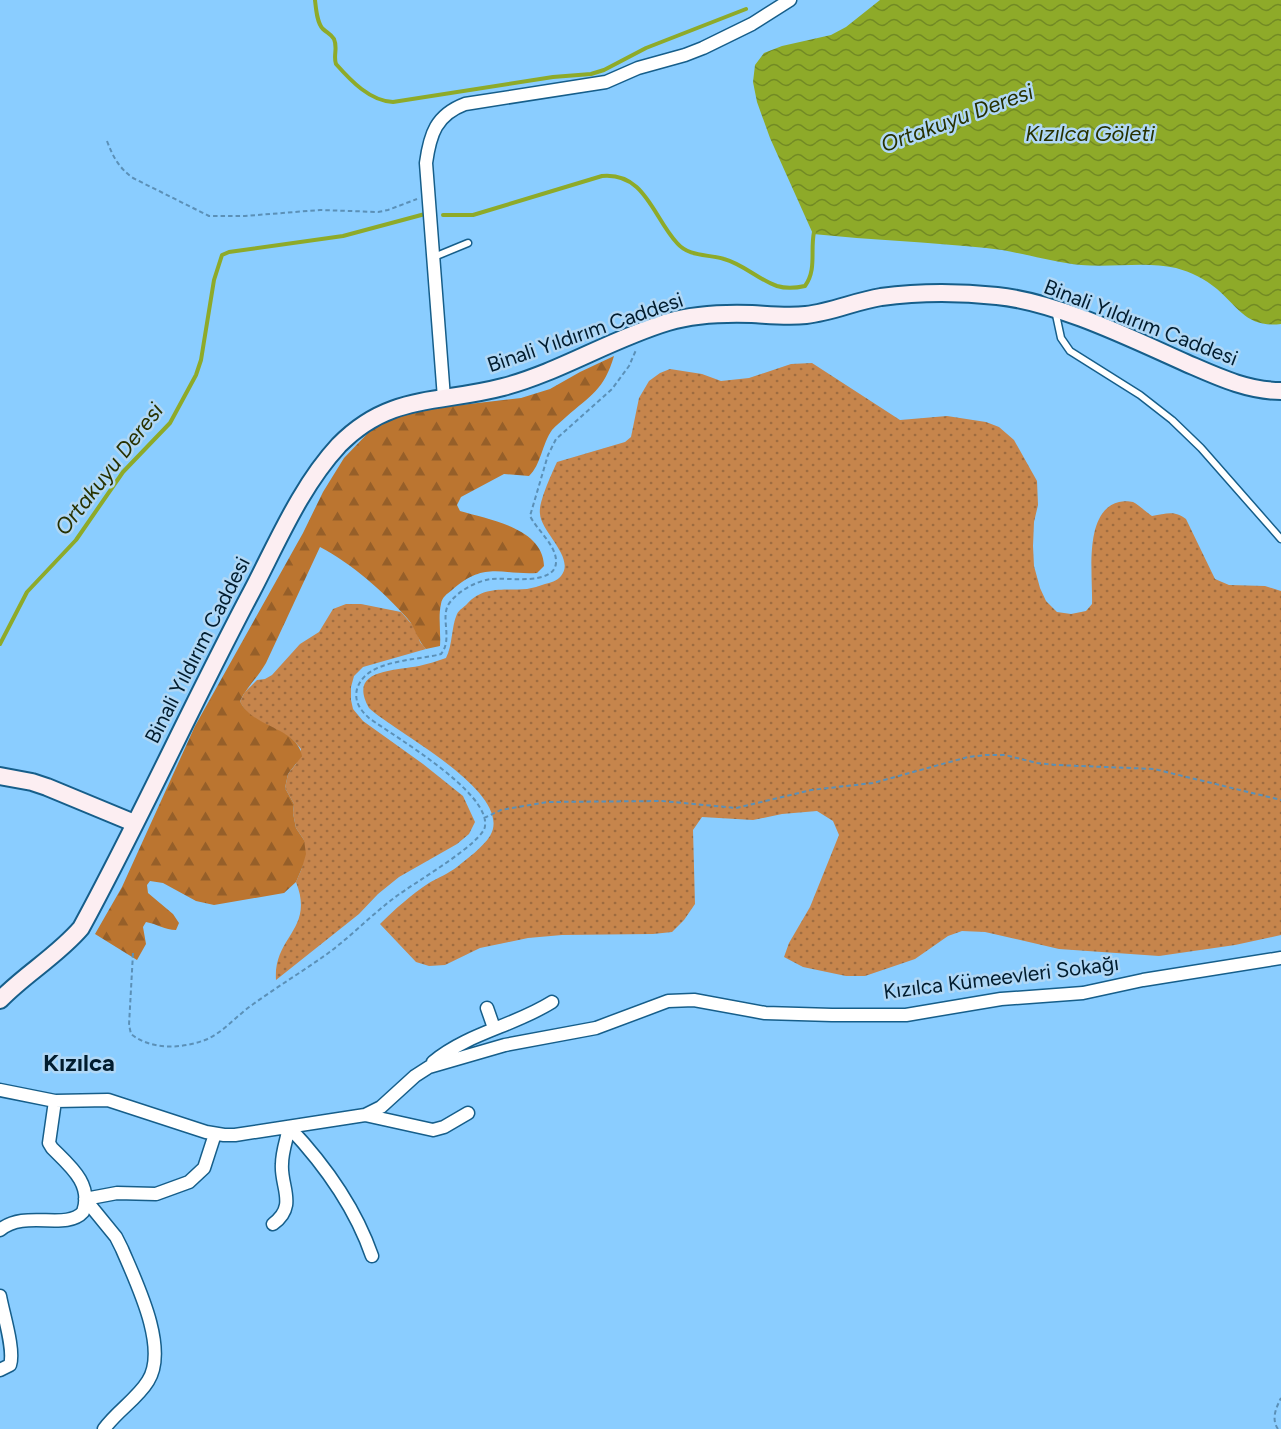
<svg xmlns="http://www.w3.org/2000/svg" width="1281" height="1429" font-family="Figtree,sans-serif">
<defs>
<pattern id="grass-dots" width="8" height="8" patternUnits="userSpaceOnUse" patternTransform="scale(1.5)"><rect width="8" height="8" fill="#c6854c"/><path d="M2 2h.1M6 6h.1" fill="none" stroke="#9e6c40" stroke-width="1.8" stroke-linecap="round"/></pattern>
<pattern id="forest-firs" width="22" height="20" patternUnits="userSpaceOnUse" patternTransform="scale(1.5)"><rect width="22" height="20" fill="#bb7530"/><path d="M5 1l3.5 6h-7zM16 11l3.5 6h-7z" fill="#965f29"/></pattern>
<pattern id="water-waves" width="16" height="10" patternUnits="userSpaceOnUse" patternTransform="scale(1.5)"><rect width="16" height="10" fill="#8eaa29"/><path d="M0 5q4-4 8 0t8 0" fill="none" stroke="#728a24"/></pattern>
</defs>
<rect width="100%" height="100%" fill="#8acdff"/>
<!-- grass -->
<path fill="url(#grass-dots)" d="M812,363L900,420L947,416L986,422L999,427L1014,440L1037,481L1038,505L1034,522L1033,546L1034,566L1040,588L1046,601L1057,612L1071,614L1086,611L1092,604C1093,575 1083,511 1119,502C1123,501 1129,501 1133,502C1139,505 1146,512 1152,516C1166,514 1174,510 1186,519L1215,579L1229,585L1265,586L1281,591V935L1235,945L1159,956L1059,949L985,932L962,931L948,936L915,959L865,976H846L803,967L784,957L789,943L810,907L839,835L833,821L817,811L782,814L753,820L702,817L693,830L695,904L684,920L672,932L653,934L562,935L528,938L480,948L445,965L429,966L416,962L380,924C395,909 411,895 429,883C438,878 449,873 457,867C467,859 483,847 490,836C516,793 393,731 369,708C347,669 394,671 419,666C428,664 437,661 446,658C453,644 451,628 457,614C459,610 464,607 467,604C484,585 505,591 527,589C533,588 539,586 545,584C550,583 557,581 561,576C576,558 541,532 540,514C538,503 552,473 557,462L625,442L631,437L639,398L649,381L660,373L670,369L702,374L721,381L749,378L791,364Z
M346,604H361L401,612L416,629L420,642L426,649L363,667L354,676L351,687V700L353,709L363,721L423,764L463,796L475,822L469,834L457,844L399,877L378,894L359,914L276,980C273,936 315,930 296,882L302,868L304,840L296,828L293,813L294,804L285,788L288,774L296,764L301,749C286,726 251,727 240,701L245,692L257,680L265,679L272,675L300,644L319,632L333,609Z"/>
<!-- forest -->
<path fill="url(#forest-firs)" d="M614,356C604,390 591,395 566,417C562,421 556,425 552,430C542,444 541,465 529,476L504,474L461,497L457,505L460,511C490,520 543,528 544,566L537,573C500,575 485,561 452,590C447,594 442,597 441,604C438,617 441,632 440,646L426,649C417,640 416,628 407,618C383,591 352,564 320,547L266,663C258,677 247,687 240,701C252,728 297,727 302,756L288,774L285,788L294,804L293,813L296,828L304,840L306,854L302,868L296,882L284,893L214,905L196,901L163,883L150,881L147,885L148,893L173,914L179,923L176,930C165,930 157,924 146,922L143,927L146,944L137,960L95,934L122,887L195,726L303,533L323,492L344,458L369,432L393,417L414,411L452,406L521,398L550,389L580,372Z"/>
<!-- water -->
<path fill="url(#water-waves)" d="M880,0H1281V324C1247,328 1239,308 1217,289C1205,279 1191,272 1176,268C1145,261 1112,268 1081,265C1049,262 1018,251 986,248C929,242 871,240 813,234L770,138L757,102L753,82L755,65L764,53L782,46L831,35L846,27Z"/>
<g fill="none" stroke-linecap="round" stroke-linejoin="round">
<!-- stream -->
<path stroke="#8eaa29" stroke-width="4" d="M315,0C316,9 317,23 323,29C327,33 331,34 334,39C338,48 333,56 336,64C351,81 370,101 393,102L553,77L591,74L604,70L646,48L746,9
M443,215H473L602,176C645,172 653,217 677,243C689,257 707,254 724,259C743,264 759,280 777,286C787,289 796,288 805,286C817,269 810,251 814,232
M0,644L27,592L76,540L123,472L170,423L196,375L201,360L214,280L222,255L229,252L343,236L425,214"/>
<!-- lane casing -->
<g stroke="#165e8a" stroke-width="9">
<path id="lane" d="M434,257L468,243
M1055,310L1061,338L1070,351L1140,395L1172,420L1201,448L1281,539"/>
</g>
<!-- street casing -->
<g stroke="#165e8a" stroke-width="15">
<path id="street" d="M444,398L426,163C430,134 436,115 465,104L606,82L638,68L685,55L703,48L752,24L790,0
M487,1008L494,1028
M433,1062C468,1033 514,1026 552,1002
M0,1090L55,1101L108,1100L206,1132L224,1135H235L365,1115L381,1107L415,1076L429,1067L505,1045L596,1028L668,1001L694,1000L765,1013L832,1015H906L1001,999L1083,993L1143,980L1281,958
M365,1115L433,1130L444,1127L468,1113
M289,1127C324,1164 355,1207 372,1256
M273,1224C298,1206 280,1186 282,1164C282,1151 287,1139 289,1127
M0,1230C25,1209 66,1231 83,1212C93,1184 70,1166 52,1148L49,1143L55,1101
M0,1296C3,1313 15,1350 10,1365L0,1370
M104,1429C117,1411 137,1399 148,1381C169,1348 136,1282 122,1249L116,1237L85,1199L117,1193L156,1194L189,1182L204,1168L215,1134"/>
</g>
<!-- secondary casing -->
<g stroke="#165e8a" stroke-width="20">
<path id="secondary" d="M0,776L32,782L47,787L134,823
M0,1000C25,974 57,956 81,928C141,818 193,702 252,591C278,541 301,486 339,445C390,393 439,404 503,387C560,372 611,339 668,322C695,314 723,313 752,314C770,315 788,317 806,315C832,312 856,301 881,297C918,292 959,292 997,296C1057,302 1130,338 1186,363C1216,376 1247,391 1281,391"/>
</g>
<!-- path -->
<path stroke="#5b90b7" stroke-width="2" stroke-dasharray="4.5 3" stroke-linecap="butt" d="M107,141C113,157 119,168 133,178L209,216H245L320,210L378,212L388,210L417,199
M484,818L501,810L547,802L662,801L736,808L811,790L873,783L968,757L986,755H1005L1037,763L1057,765L1154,769L1281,800
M133,953L129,1025L131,1034C151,1050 181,1049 205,1040C223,1033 236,1016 252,1005C277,987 303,971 327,954C353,935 375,911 401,893C416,882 484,842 485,826C490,792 395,737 369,718C360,710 354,701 357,689C366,659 416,661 441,654C454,638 438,615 451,601C460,590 477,581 491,579C506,577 558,587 556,560C555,544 537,530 530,516L548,455L556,439L612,389L629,366L636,350
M1278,1429C1271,1419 1276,1408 1281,1398"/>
<!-- lane -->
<use href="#lane" stroke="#fff" stroke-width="6"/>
<!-- street -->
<use href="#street" stroke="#fff" stroke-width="12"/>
<!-- secondary -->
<use href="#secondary" stroke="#fceef2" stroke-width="16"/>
</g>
<g text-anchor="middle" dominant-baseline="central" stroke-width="5" stroke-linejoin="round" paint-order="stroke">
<!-- street labels -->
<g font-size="21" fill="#011c2e" stroke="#b0d7f5">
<text transform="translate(1141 322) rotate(21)">Binali Yıldırım Caddesi</text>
<text transform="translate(585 332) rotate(-19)">Binali Yıldırım Caddesi</text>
<text transform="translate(197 650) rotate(-63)">Binali Yıldırım Caddesi</text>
<text transform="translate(1001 977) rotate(-7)">Kızılca Kümeevleri Sokağı</text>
</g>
<!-- water labels -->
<g font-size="22" font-style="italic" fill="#273100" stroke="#b0d7f5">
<text transform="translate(957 118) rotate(-20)">Ortakuyu Deresi</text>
<text x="1090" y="133">Kızılca Göleti</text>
<text transform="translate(109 469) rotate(-52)">Ortakuyu Deresi</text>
</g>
<!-- quarter labels -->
<g font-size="24" font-weight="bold" fill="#011c2e" stroke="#b0d7f5">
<text x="79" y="1062">Kızılca</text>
</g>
</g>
</svg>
